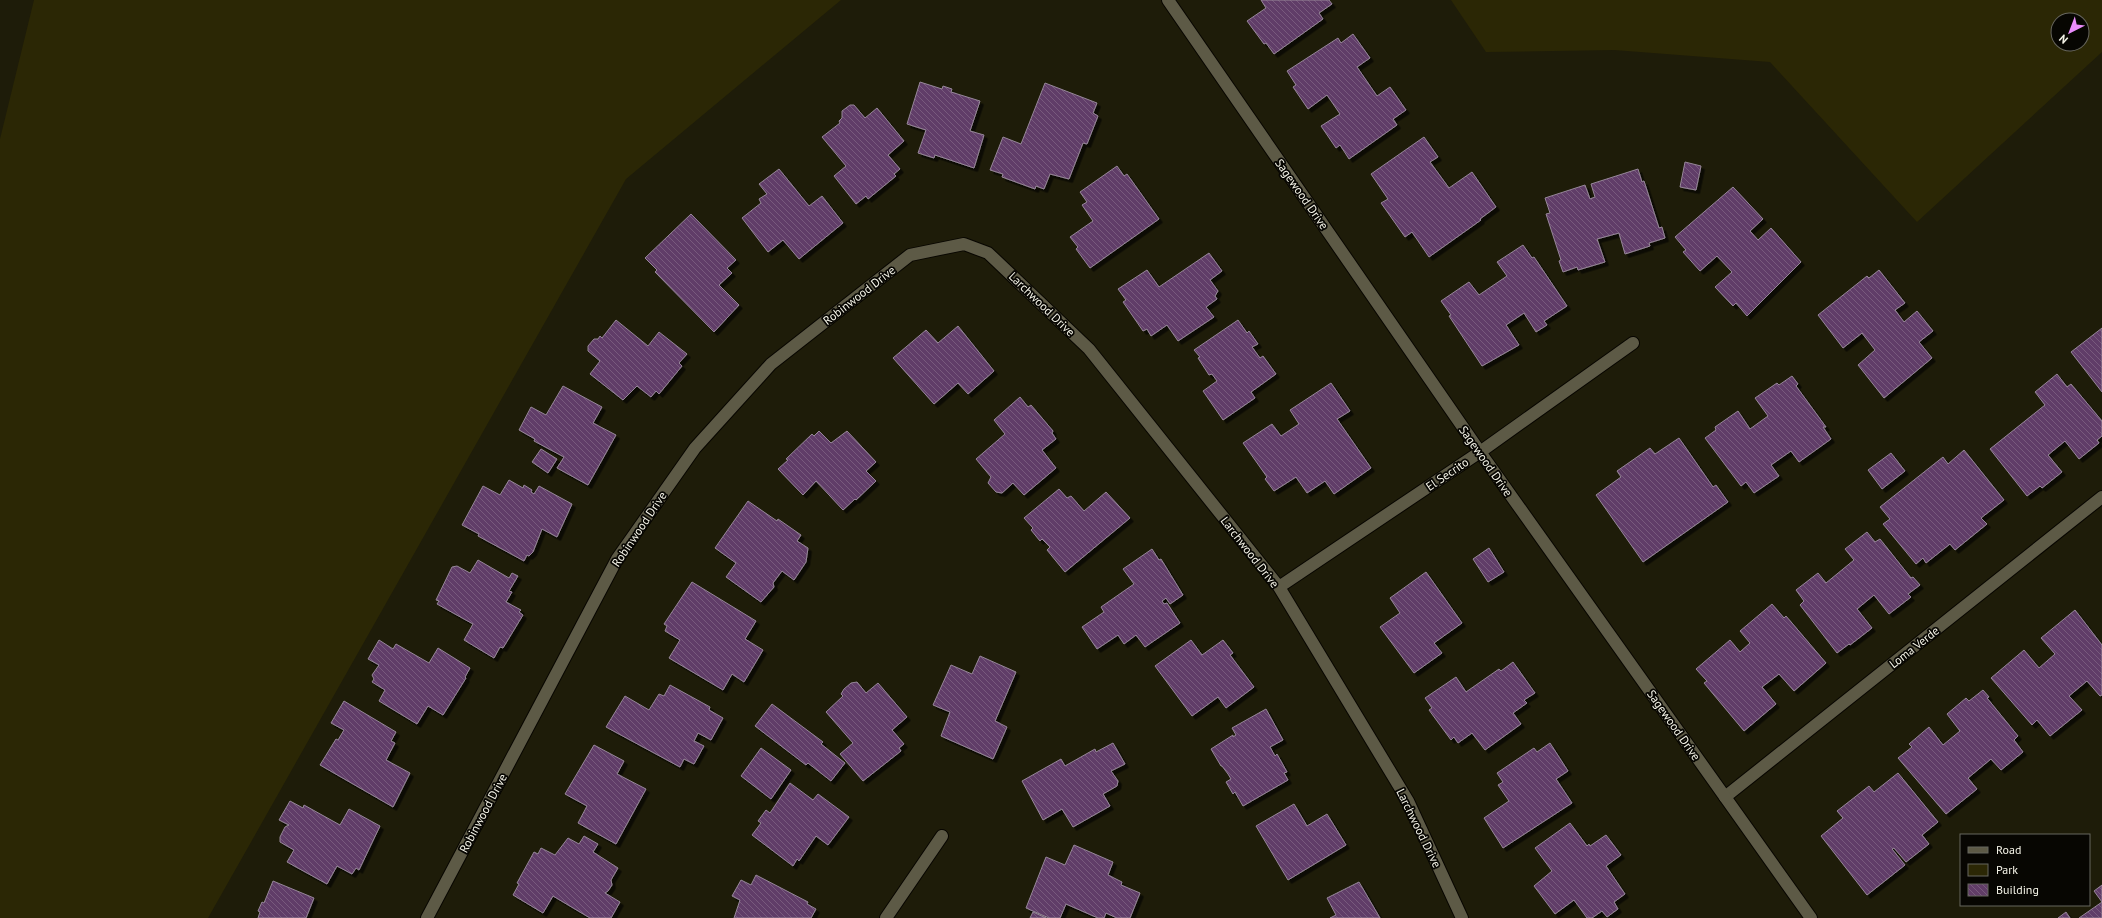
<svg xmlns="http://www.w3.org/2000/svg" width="2102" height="918" font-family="'PT Sans',sans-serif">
<defs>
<pattern id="building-back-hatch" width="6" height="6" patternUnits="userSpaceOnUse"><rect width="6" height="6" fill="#613d67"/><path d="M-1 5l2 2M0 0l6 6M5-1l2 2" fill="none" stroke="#785a7d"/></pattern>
<filter id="shadow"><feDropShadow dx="3.5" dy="3.5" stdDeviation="0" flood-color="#0009"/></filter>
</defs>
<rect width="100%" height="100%" fill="#1e1c09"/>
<!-- green -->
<path fill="#2b2705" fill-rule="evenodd" d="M34,0H841L626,179L208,918H0V139Z
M1451,0H2102V52L1917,222L1770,62L1614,50L1486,52ZM2058,20H2082V44H2058Z"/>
<!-- building -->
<path fill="url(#building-back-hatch)" stroke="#968799" filter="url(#shadow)" d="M1261,0H1329L1332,4L1319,13L1323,19L1274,54L1266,43L1264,44L1247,21L1266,8Z
M1353,34L1370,58L1357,67L1377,96L1390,87L1406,110L1393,119L1397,125L1349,159L1340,145L1336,148L1321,126L1340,114L1327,95L1308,109L1293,87L1296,85L1287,71L1338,38L1341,43Z
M920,82L942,89L943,86L952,89L951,92L980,101L970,131L984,135L974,168L935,155L934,158L918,153L926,130L907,124Z
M1045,83L1097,103L1093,113L1098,116L1087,144L1083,143L1069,179L1050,174L1044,189L1036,186L1035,189L1002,177L1003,174L990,170L1003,137L1021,144Z
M850,105H854L865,118L877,108L904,141L888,155L900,169L894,174L896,176L868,199L866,196L856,204L834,176L846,166L822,137L840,123L839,121L842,118V111Z
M1424,137L1438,157L1430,162L1449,188L1472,172L1496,207L1480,219L1481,220L1429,257L1412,232L1405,237L1381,203L1388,199L1371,174Z
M1685,162L1701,166L1696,190L1680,187Z
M1117,166L1124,176L1127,174L1159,219L1090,268L1076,249L1078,247L1070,237L1093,221L1082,205L1087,202L1080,192Z
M779,169L809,206L822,196L843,223L799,259L783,240L768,252L742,218L761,203L759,199L767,194L759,184Z
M1638,169L1642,182L1644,181L1659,228L1662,227L1665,238L1649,243L1650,246L1625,254L1619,233L1597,239L1605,262L1578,270L1577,267L1563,272L1559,261L1561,260L1546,214L1550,213L1545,198L1585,185L1590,199L1595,197L1591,184Z
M1733,187L1763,219L1750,231L1758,240L1771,228L1801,262L1747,316L1736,303L1733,306L1715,287L1732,272L1717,256L1700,271L1683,252L1686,250L1675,237Z
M691,214L736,260L727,268L732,273L719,285L739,305L714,332L655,272L657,270L645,258Z
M1523,245L1532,258L1534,257L1567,306L1544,321L1547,325L1536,332L1524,313L1506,325L1519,345L1482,366L1449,316L1451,315L1441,301L1469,282L1479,295L1507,276L1497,262Z
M1209,253L1222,271L1210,280L1218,291L1215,296L1217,299L1206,307L1214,317L1178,341L1167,325L1151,336L1147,329L1143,331L1123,302L1126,300L1118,289L1147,270L1159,287Z
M1879,270L1905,303L1895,310L1904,322L1917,311L1933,331L1919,342L1932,358L1884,398L1858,365L1875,350L1862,333L1843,348L1818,315L1867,276L1869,278Z
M616,320L648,346L659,332L687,354L679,363L682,366L659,394L656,391L651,397L637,386L623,400L590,374L600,361L588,351V346L594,339H598L600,336L602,338Z
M1238,320L1247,333L1249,331L1258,344L1252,347L1260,358L1263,356L1276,374L1251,392L1255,398L1223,420L1203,391L1217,381L1212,374L1209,375L1198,358L1200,357L1194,350Z
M958,326L994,371L968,394L958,383L934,404L893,358L926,330L938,343Z
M2102,328V392L2071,352Z
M2057,374L2067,387L2071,384L2102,421V436L2097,440L2099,443L2079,459L2065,441L2048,455L2062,472L2042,488L2040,486L2027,496L1990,449L2045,405L2035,392Z
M1792,376L1798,384L1796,386L1826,427H1823L1831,439L1799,462L1791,451L1771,465L1779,476L1754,493L1746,482L1741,486L1705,438L1716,430L1715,427L1738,411L1750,429L1768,416L1755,398L1777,383L1779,385Z
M1331,383L1350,411L1337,419L1371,468L1334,494L1325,481L1307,493L1296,477L1274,491L1265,479L1267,477L1243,443L1272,424L1281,436L1299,424L1290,410Z
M563,386L602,407L593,423L616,435L588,485L557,468L564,457L534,441L535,439L519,430L531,407L546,415Z
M1020,397L1028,407L1031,405L1053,431L1052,433L1056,439L1042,450L1056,468L1024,495L1013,483L1002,493L996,492L988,483L991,477L976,459L1005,434L994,420Z
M819,431L831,443L847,431L876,462L866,471L876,481L856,500L855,499L843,510L816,481L803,495L778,469L788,460L786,459L812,434L814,436Z
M1679,438L1713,487L1716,485L1728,502L1643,562L1596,495L1621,477L1617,471L1650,448L1655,454Z
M541,449L557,459L548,473L532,462Z
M1964,450L2004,500L1981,518L1987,524L1955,550L1950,544L1926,563L1923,558L1916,564L1883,524L1890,519L1880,507L1943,457L1948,464Z
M1891,453L1905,471L1882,489L1868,470Z
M509,480L523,488L524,485L532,490L531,492L534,494L539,486L572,504L557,537L542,529L533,552L529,556L527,555L524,561L478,536L479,534L462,525L483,486L500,495Z
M1059,489L1067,498L1071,496L1084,511L1106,492L1130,518L1065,572L1047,550L1050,547L1042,539L1040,541L1031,530L1033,528L1024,518Z
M748,501L777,521L778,519L801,535L797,541L808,548L806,562L794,580L782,571L773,583L774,587L761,602L726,577L736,563L715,548Z
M1867,532L1875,542L1880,539L1911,578L1913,577L1920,585L1908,594L1911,597L1889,614L1874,595L1857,609L1872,628L1850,645L1849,644L1837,653L1800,605L1804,601L1796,590L1818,573L1826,583L1854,560L1845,549Z
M1489,548L1504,572L1488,582L1473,559Z
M1152,549L1159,560L1161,559L1183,595L1170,604L1166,598L1162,601L1164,604L1167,603L1180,623L1145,647L1136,635L1124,644L1118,635L1097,649L1082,627L1104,612L1101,607L1134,584L1123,569Z
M478,560L509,578L512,573L518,576L509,591L512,592L506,602L521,610L519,612L523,615L503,648L500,647L494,658L464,640L473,624L437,604L439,601L436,600L452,567L457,566L470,573Z
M1426,572L1462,623L1434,643L1442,653L1414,673L1380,627L1400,613L1390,598Z
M692,582L756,621L745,639L763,650L744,682L732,674L723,690L669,658L680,640L665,631L667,626L664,624Z
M1772,604L1784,618L1786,616L1826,663L1794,691L1779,674L1762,687L1776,704L1744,731L1704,683L1707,681L1696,669L1730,640L1740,652L1750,643L1740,631Z
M2075,610L2102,645V695L2100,696L2087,681L2069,696L2082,710L2050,736L2037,720L2032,725L1991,678L2024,650L2039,668L2055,654L2041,638Z
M379,640L393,649L396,644L429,663L438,648L470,668L465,677L466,678L443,715L428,706L417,724L379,701L385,690L372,682L374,679L372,675L379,665L368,659Z
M1191,640L1202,655L1223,640L1233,653L1230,655L1254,687L1226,708L1218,697L1192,716L1155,666Z
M980,656L1016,672L995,721L1007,727L993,759L941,736L950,712L933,705L951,665L972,674Z
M1513,662L1535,693L1524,700L1527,703L1513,713L1521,724L1485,750L1472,733L1458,743L1454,737L1451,740L1429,710L1432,708L1425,698L1456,677L1466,692L1499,669L1501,671Z
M857,682L866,693L878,683L907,717L892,730L904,744L899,748L901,751L863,781L840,754L853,743L826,712L843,696L841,694L844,689L851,683Z
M670,685L710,707L709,710L723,718L711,740L698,733L694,741L704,746L694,764L684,759L680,767L606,727L625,696L649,710L659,694L664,696Z
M1983,690L1989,697L1987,698L2018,736L2014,740L2023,752L2001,770L1991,759L1968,778L1977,789L1946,814L1898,758L1912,747L1909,744L1929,727L1943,745L1960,731L1947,714L1966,698L1969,701Z
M344,701L396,732L391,741L395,743L386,760L410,773L393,807L320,765L336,739L338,740L344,730L331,723Z
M772,704L823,742L821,744L845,763L831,781L808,763L806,765L755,726Z
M1266,709L1283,740L1270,747L1275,756L1277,754L1287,772L1284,773L1288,780L1243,806L1235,792L1233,794L1226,782L1231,779L1228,774L1222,766H1221L1211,749L1233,735V737L1236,735L1232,728Z
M1113,743L1125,764L1111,771L1118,781L1117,786L1103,794L1110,806L1073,827L1062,809L1043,820L1022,781L1061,759L1065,766L1095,749L1096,752Z
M1550,743L1568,771L1556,779L1572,803L1503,848L1484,818L1509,801L1498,785L1503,782L1497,773L1534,748L1537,752Z
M594,745L624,761L617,774L646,789L616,844L578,823L587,806L565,794Z
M761,748L791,770L771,799L741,776Z
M1898,773L1938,822L1922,835L1929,844L1906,862L1894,848L1892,849L1905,865L1867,895L1821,836L1843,818L1837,811L1869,786L1874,792Z
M790,783L813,800L818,794L849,817L828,845L816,836L799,861L797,859L793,866L752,835L761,823L758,821L766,810L770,813Z
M290,801L303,808L304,805L340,825L349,809L380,826L359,870L356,868L352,874L337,866L327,884L287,862L294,850L280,842V837L285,827L289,825L279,820Z
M1294,804L1307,826L1327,814L1346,845L1288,880L1256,826Z
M1570,823L1587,846L1589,844L1590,846L1606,835L1621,855L1606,866L1625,894L1614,902L1618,909L1607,917L1602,911L1592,918H1587L1574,900L1555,914L1534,886L1552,871L1535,848Z
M584,836L598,844L593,852L618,868L611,880L612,885L608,891L605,893L620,902L611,918H590L553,896L543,913L513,895L519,884L517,883L534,852L538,854L541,848L555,855L568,838L579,844Z
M1074,845L1113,862L1108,875L1122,882L1121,885L1140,893L1130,918H1117L1106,913L1104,918H1098L1066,904L1060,918H1049L1026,908L1046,857L1065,865Z
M756,875L808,902L807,904L816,909L811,918H734L740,900L732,896L741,880L751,885Z
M273,881L314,898L306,918H258L260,912L258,911L262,902L264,903Z
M1359,882L1380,918H1330L1336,915L1327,898Z
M2102,885V918H2079L2102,902L2094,891Z
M1033,912L1046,918H1030Z
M2066,912L2070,918H2058Z"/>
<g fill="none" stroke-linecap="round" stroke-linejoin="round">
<!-- street casing -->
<g stroke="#080600" stroke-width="14">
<path id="street" d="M1168,0L1480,452
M1279,587L1480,452L1633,343
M1725,797L2102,497
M427,918L617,559L695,448L771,364L910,255L964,244L988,253L1089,349L1279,587L1408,801L1462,918
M886,918L942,836"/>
</g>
<!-- secondary casing -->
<g stroke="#080600" stroke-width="14">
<path id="secondary" d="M1480,452L1811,918"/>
</g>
<!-- street -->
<use href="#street" stroke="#5d5a46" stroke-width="12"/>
<!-- secondary -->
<use href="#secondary" stroke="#5d5a46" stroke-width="12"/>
</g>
<g text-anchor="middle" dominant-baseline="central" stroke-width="3.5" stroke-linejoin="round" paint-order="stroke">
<!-- street labels -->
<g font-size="12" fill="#f6f5e9" stroke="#070602">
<text transform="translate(1302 194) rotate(55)">Sagewood Drive</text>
<text transform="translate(859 295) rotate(-38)">Robinwood Drive</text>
<text transform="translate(1042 304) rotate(44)">Larchwood Drive</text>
<text transform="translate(1486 461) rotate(55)">Sagewood Drive</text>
<text transform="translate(1447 474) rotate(-34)">El Secrito</text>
<text transform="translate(639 529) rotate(-56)">Robinwood Drive</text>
<text transform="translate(1250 552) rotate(52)">Larchwood Drive</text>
<text transform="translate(1914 647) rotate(-38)">Loma Verde</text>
<text transform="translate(1674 725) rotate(55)">Sagewood Drive</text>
<text transform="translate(483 813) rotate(-62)">Robinwood Drive</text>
<text transform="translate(1419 828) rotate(64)">Larchwood Drive</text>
</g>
</g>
<!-- legend -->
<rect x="1960" y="834" width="130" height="72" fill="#070602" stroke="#67665e"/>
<rect x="1968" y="847" width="20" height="6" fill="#5d5a46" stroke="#67665e"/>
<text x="1996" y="854" font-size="12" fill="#f6f5e9">Road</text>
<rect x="1968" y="864" width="20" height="12" fill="#2b2705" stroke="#67665e"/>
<text x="1996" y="874" font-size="12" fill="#f6f5e9">Park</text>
<rect x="1968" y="884" width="20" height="12" fill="url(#building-back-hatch)" stroke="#67665e"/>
<text x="1996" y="894" font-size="12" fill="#f6f5e9">Building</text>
<!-- north arrow -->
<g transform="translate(2070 32) rotate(222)"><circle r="19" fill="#070602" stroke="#67665e"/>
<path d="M0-3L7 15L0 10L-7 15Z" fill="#eb8dfc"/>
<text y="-6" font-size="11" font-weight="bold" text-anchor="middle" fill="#f6f5e9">N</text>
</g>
</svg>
